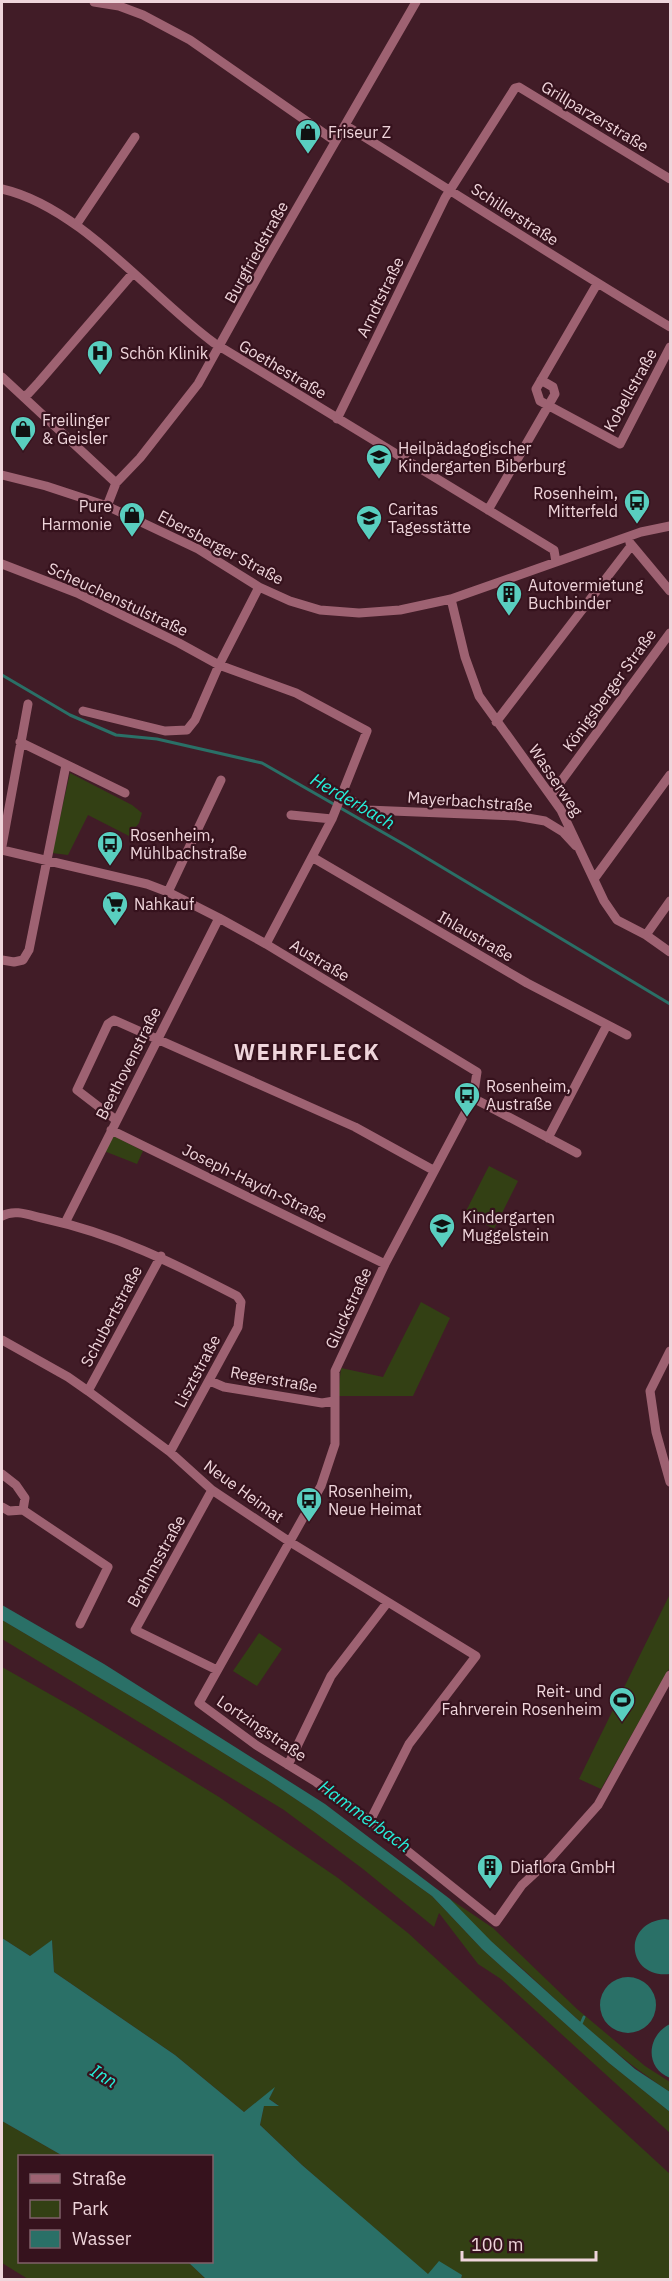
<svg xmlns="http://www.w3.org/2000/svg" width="672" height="2281" font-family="'IBM Plex Sans',sans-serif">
<rect width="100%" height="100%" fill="#411c27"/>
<!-- green -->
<path fill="#334014" d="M70,773L132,805L142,813L139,823L129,836L88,815L68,855L52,853Z
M114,1136L143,1151L137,1164L104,1151Z
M489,1166L518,1181L494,1229L465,1213Z
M421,1302L450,1318L413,1396H338L341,1368L383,1377Z
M670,1594V1667L601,1789L579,1779Z
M2,1620L151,1708L267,1780L315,1812L432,1896L482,1949L609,2063L670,2112V2133L501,1979L478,1964L439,1913L434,1927L363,1869L284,1810L2,1639Z
M259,1633L282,1649L257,1686L233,1671Z
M2,1667L76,1709L219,1797L338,1878L408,1933L670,2174V2279H461L462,2275H428L302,2165L260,2125L264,2106L278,2105L269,2099L274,2089L244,2112L175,2055L54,1972L52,1941L30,1956L2,1938Z
M450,1899L493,1928L577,2009L645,2066L670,2082V2092C618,2058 572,2015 526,1972C500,1949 471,1926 450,1899Z
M2,2121L63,2156H20V2262H188L206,2279H28L2,2263Z"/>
<!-- water -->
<path fill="#2a7067" d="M2,1605L104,1664L325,1804L450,1899L491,1941L576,2018L635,2069L670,2092V2112L609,2063L482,1949L432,1896L315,1812L267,1780L151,1708L2,1620Z
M665,1919L670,1920V1974C627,1979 621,1923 665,1919Z
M2,1938L30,1956L52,1940L54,1972L175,2055L244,2112L275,2087L269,2099L279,2106H264L260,2125L302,2165L428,2274L439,2261L462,2275L461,2279H206L188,2262H212V2156H63L2,2121Z
M600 2005a28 28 0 1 1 56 0a28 28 0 1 1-56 0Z
M670,2024V2078C644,2068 647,2035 670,2024Z"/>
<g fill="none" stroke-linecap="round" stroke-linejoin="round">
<!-- stream -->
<path stroke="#2a7067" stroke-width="3" d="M2,675L70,715L116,735L157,739L262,763L405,845L670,1004
M580,2026L584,2017"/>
<!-- minor -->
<path stroke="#9e6272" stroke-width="9" d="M94,2L119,6L143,15L190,40L335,141
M345,125C454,192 561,262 670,327
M2,189C81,207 150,296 214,343L554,550L556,562
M76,225L135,137
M597,284L536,389L540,401L620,444L670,347
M2,377L116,483
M24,396L28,394L39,382L133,273
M337,419L445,198L515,88L519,87L670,179
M2,475L46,486L107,506L198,549L259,587L290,601L320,610L359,613L400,610L451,599L641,532L670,526
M107,506L116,483L140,458L198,384L263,267L416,2
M488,510L555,394L553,387L541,380
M630,543L670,591
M2,564L77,593L179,643L219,665L296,693L367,731L332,819L266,944
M451,599L465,657L479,696L561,810L604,901L617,920L646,935L670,952
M83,711L165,731L187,730L195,720L219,665L259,587
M496,722L631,546
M20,742L125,793
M342,794L367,810L516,816L545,821L563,832L576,846
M551,795L670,633
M291,815L332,819
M2,846L28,704
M2,850L147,884L168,892L219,918L266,944L477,1072L473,1098L385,1264L335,1371V1444L321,1486L199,1703L256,1745L316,1782L370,1821L496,1922L522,1885L549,1860L598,1805L670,1675
M312,857L527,983L627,1035
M594,879L670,775
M168,892L221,780
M646,935L670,901
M2,960L14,962L23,960L29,950L66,765
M473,1098L577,1153
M116,1120L77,1090L108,1024L114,1020L355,1127L433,1170
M111,1130L385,1264
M548,1138L607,1025
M2,1216C14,1209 29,1215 42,1218C116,1234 171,1262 237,1296L241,1302L238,1327L170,1452
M65,1223L219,918
M2,1340L68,1377L88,1391L170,1452L212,1490L290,1542L476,1656L409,1744L370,1821
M670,1351L650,1391L656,1432L670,1482
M210,1381L224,1387L322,1403L334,1401
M88,1391L161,1256
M2,1474L16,1485L25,1498L23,1510L9,1511L2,1507
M212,1490L135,1630L217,1670
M23,1510L108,1567L80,1624
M288,1765L331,1676L387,1603"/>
</g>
<!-- icons -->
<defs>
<g id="shop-pin" transform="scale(1.35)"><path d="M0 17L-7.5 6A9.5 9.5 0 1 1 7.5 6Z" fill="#59cebf" stroke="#36121d"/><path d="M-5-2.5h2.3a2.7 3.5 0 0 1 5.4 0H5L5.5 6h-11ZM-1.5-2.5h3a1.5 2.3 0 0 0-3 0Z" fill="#111"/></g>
<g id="hospital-pin" transform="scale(1.35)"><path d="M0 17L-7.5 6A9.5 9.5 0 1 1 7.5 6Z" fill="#59cebf" stroke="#36121d"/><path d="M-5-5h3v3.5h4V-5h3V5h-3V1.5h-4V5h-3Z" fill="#111"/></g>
<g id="school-pin" transform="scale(1.35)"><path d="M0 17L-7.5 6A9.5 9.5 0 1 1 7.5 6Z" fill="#59cebf" stroke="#36121d"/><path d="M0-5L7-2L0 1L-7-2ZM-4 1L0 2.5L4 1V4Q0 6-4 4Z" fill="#111"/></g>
<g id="bus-pin" transform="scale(1.35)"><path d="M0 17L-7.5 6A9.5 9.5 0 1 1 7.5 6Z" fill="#59cebf" stroke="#36121d"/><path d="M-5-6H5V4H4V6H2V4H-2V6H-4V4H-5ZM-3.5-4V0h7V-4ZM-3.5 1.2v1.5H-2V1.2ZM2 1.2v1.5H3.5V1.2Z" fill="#111"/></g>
<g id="building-pin" transform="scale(1.35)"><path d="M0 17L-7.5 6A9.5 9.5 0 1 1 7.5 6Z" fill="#59cebf" stroke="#36121d"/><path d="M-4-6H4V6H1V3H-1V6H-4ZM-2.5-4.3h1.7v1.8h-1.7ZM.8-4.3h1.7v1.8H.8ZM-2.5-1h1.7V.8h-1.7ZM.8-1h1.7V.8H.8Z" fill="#111"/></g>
<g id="supermarket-pin" transform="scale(1.35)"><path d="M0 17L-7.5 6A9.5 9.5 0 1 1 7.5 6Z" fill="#59cebf" stroke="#36121d"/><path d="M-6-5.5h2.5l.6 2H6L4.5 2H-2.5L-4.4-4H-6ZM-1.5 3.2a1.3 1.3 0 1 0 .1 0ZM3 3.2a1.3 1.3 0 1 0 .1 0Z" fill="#111"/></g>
<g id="stadium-pin" transform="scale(1.35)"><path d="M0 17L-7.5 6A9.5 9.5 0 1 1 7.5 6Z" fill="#59cebf" stroke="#36121d"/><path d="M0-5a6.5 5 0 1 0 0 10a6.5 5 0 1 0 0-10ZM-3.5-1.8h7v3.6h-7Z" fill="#111"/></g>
</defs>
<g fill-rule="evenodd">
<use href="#shop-pin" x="308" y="132"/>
<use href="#hospital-pin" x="100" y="353"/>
<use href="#shop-pin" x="23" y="429"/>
<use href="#school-pin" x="379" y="457"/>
<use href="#bus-pin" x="637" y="502"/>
<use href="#shop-pin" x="132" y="515"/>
<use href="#school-pin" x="369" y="518"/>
<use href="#building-pin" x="509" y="594"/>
<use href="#bus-pin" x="110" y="844"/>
<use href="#supermarket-pin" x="115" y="904"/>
<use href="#bus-pin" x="467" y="1095"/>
<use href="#school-pin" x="442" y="1226"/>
<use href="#bus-pin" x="309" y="1500"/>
<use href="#stadium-pin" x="622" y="1700"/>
<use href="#building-pin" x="490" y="1867"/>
</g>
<g text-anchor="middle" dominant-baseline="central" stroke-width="4.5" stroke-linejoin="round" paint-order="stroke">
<!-- street labels -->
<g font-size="16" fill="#efd5db" stroke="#36121d">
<text transform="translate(595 116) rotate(31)">Grillparzerstraße</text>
<text transform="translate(515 214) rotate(33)">Schillerstraße</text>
<text transform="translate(256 252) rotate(-61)">Burgfriedstraße</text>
<text transform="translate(380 297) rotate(-64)">Arndtstraße</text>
<text transform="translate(283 369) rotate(31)">Goethestraße</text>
<text transform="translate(630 390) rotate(-61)">Kobellstraße</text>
<text transform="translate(221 547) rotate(28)">Ebersberger Straße</text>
<text transform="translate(118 599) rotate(25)">Scheuchenstulstraße</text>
<text transform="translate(609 690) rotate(-54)">Königsberger Straße</text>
<text transform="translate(556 780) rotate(56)">Wasserweg</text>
<text transform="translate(470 801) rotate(4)">Mayerbachstraße</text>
<text transform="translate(476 936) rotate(30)">Ihlaustraße</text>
<text transform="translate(320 960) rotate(31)">Austraße</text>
<text transform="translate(128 1063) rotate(-63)">Beethovenstraße</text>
<text transform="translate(255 1183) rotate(26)">Joseph-Haydn-Straße</text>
<text transform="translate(348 1308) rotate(-65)">Gluckstraße</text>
<text transform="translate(111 1316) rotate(-62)">Schubertstraße</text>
<text transform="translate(197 1371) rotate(-62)">Lisztstraße</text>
<text transform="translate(274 1379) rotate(10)">Regerstraße</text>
<text transform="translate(244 1491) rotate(36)">Neue Heimat</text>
<text transform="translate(156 1561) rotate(-61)">Brahmsstraße</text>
<text transform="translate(262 1728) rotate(34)">Lortzingstraße</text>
</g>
<!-- poi labels -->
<g font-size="16" fill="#efd5db" stroke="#36121d" text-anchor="start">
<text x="328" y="132">Friseur Z</text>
<text x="120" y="353">Schön Klinik</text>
<text x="42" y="420">Freilinger<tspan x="42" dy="18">&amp; Geisler</tspan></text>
<text x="398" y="448">Heilpädagogischer<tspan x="398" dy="18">Kindergarten Biberburg</tspan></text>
<text x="618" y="493" text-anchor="end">Rosenheim,<tspan x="618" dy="18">Mitterfeld</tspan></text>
<text x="112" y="506" text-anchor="end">Pure<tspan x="112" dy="18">Harmonie</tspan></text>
<text x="388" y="509">Caritas<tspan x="388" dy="18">Tagesstätte</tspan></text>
<text x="528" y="585">Autovermietung<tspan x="528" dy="18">Buchbinder</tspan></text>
<text x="130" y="835">Rosenheim,<tspan x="130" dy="18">Mühlbachstraße</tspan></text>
<text x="134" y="904">Nahkauf</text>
<text x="486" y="1086">Rosenheim,<tspan x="486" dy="18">Austraße</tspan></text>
<text x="462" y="1217">Kindergarten<tspan x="462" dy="18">Muggelstein</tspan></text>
<text x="328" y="1491">Rosenheim,<tspan x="328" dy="18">Neue Heimat</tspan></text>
<text x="602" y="1691" text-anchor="end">Reit- und<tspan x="602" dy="18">Fahrverein Rosenheim</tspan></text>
<text x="510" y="1867">Diaflora GmbH</text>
</g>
<!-- water labels -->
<g font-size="18" font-style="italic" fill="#25f0db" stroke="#36121d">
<text transform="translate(353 801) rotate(30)">Herderbach</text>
<text transform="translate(365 1816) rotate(36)">Hammerbach</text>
<text transform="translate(104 2076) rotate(32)">Inn</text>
</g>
<!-- district labels -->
<g font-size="22" font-weight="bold" letter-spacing="1.5" fill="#efd5db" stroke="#36121d">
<text x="307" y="1051">WEHRFLECK</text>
</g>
</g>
<!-- border -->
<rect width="672" height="2281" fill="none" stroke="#efd5db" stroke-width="6"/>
<!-- legend -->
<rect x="18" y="2155" width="195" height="108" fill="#36121d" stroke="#806069" stroke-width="1.5"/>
<rect x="30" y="2174" width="30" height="9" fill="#9e6272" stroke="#806069" stroke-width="1.5"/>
<text x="72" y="2185" font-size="18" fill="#efd5db">Straße</text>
<rect x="30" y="2200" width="30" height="18" fill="#334014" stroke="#806069" stroke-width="1.5"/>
<text x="72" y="2215" font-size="18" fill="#efd5db">Park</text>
<rect x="30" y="2230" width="30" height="18" fill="#2a7067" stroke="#806069" stroke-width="1.5"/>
<text x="72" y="2245" font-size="18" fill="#efd5db">Wasser</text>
<!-- scale -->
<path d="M462 2251v9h134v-9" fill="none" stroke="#efd5db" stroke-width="3"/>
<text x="471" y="2251" font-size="18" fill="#efd5db" stroke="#36121d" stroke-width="4.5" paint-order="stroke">100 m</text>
</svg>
